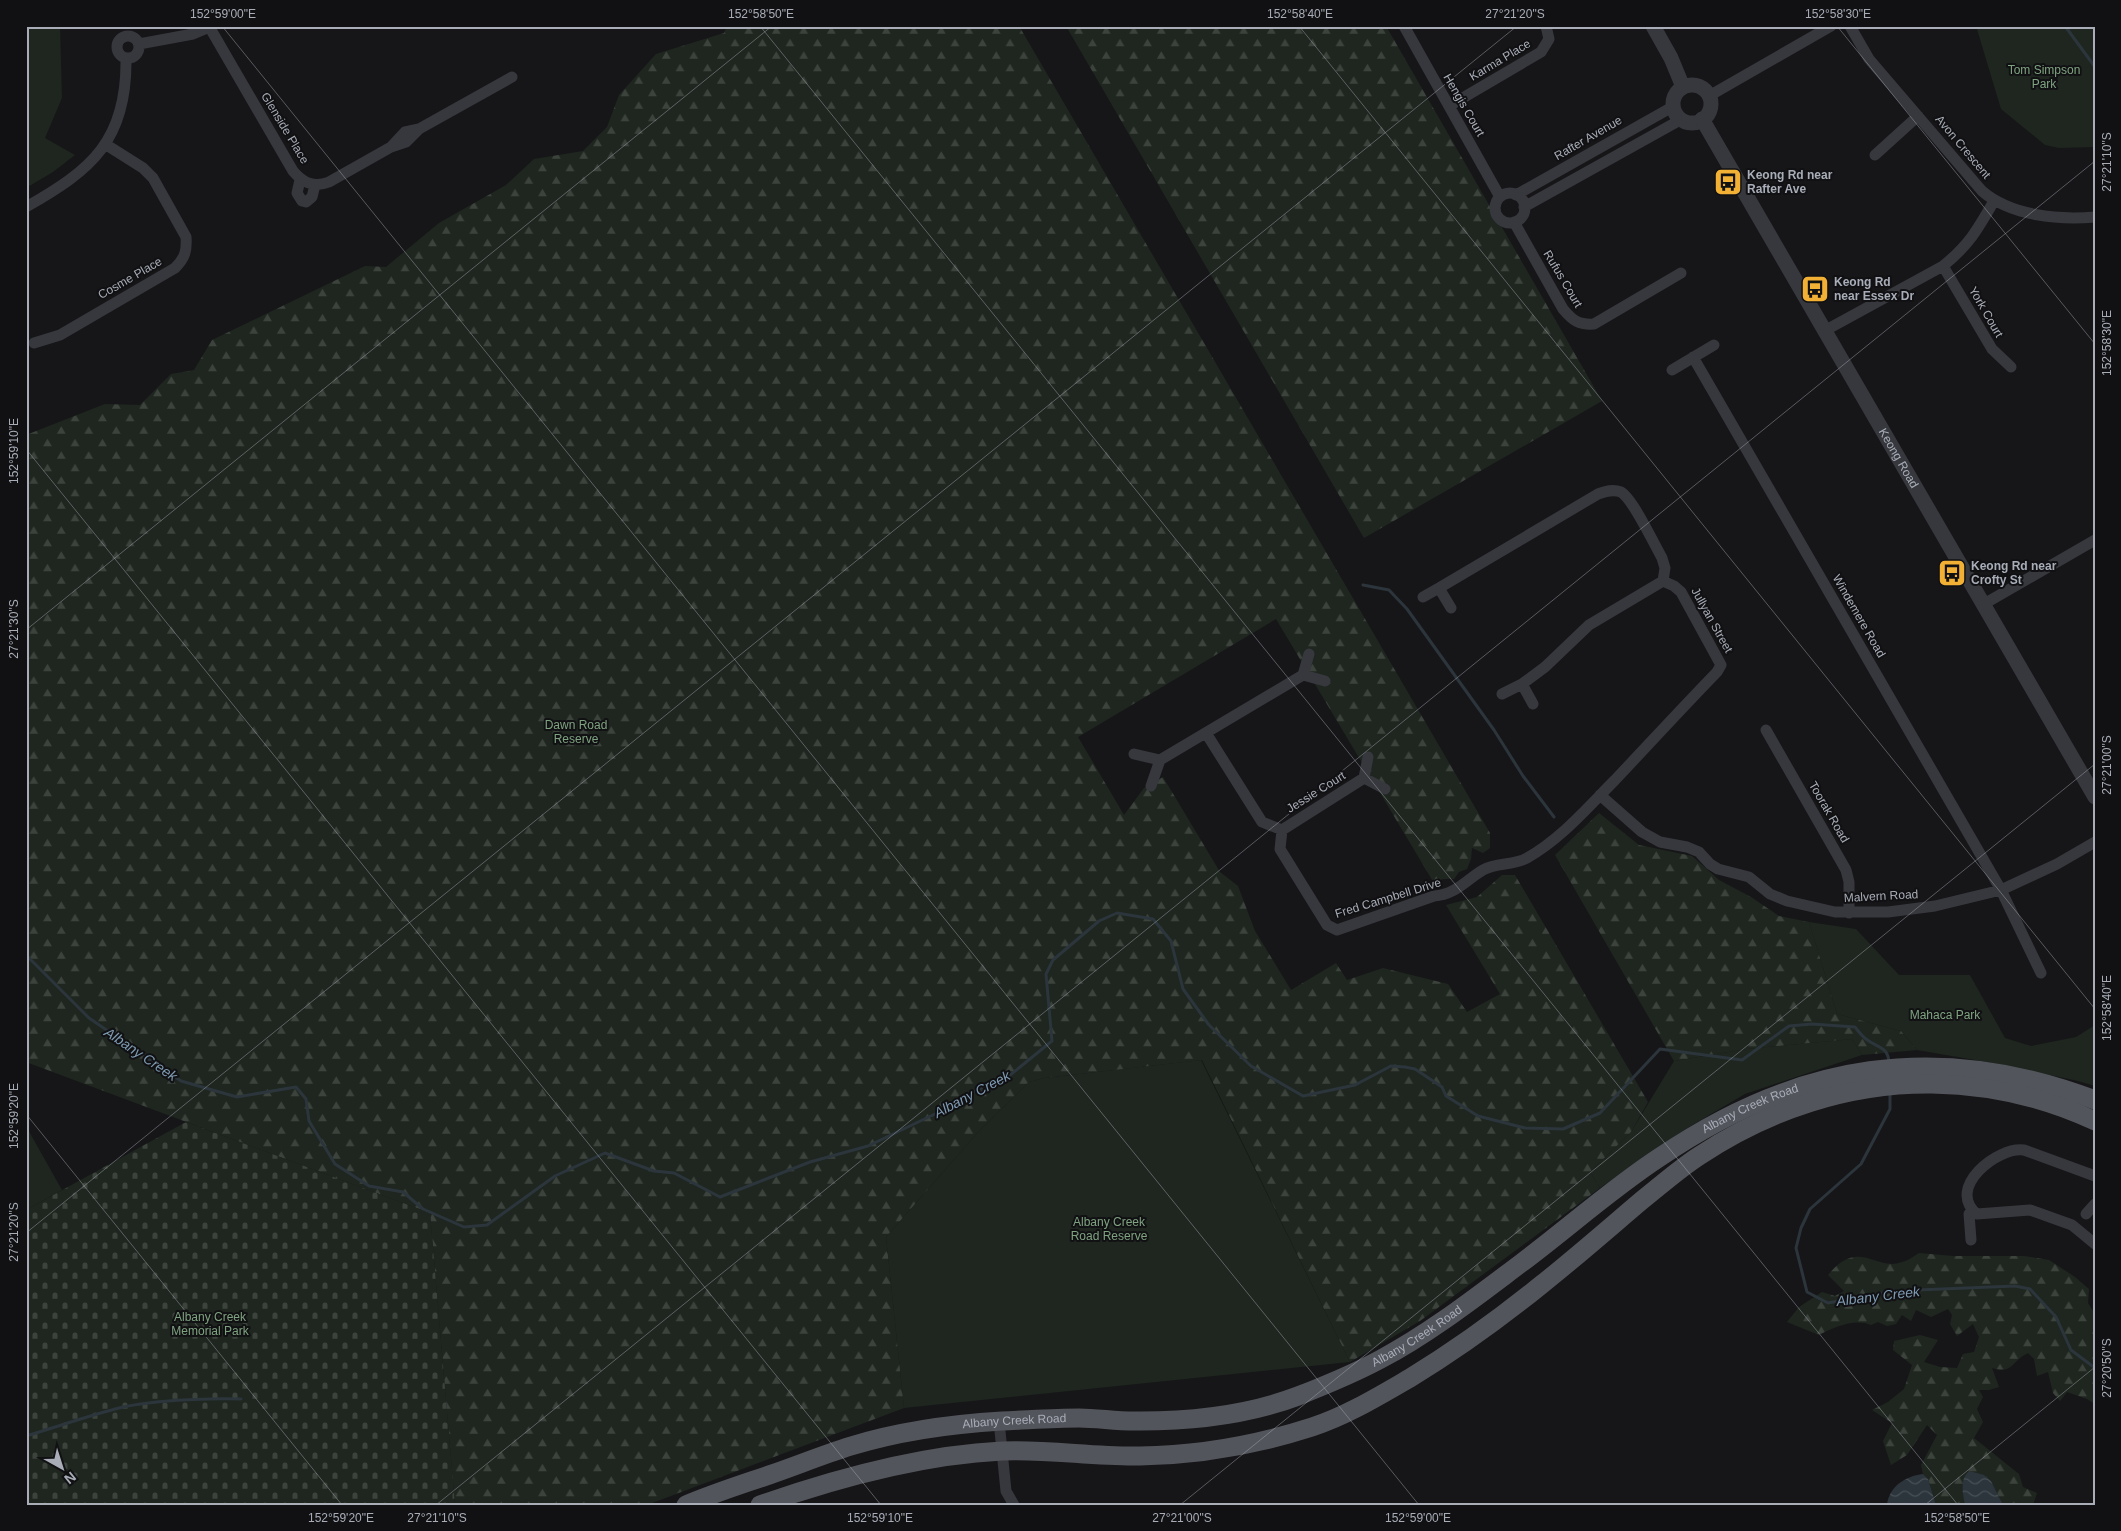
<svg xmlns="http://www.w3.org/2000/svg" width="2121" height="1531" font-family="Helvetica,sans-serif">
<defs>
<pattern id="forest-firs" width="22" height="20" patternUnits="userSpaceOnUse" patternTransform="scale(1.25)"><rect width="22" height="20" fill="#1e261f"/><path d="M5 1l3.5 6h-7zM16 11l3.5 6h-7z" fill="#3c433d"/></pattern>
<pattern id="cemetery-stones" width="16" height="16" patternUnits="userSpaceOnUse" patternTransform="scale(1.25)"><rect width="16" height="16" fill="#1e261f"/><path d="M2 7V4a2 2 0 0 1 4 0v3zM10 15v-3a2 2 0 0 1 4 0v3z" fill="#3c433d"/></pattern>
<pattern id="water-waves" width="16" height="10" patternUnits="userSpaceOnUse" patternTransform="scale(1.25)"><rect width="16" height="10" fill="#2c353c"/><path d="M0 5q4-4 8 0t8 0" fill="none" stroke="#485056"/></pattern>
</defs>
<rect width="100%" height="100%" fill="#161618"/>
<!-- green -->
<path fill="#1e261f" d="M26,26H60L62,98L45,138L75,155L53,172L26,188Z
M1976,26H2095V147L2059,148L2045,145L2001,109Z
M1809,922L1856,929L1899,975H1970L2005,1038L2031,1046L2076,1037L2095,1025V1086L2078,1081L1998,1064L1917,1050L1901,1031L1837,1014Z
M1852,1039L1862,1055L1745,1094L1689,1127L1600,1188L1590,1172L1631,1132L1674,1061L1747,1049Z
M1201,1060L1350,1362L904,1408L886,1237L979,1131L1029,1082L1044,1078Z
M26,1126L62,1190L26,1210Z"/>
<!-- forest -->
<path fill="url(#forest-firs)" d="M727,26H1019L1490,833V848L1483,853L1472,848L1471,859L1467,869L1459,872L1454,879H1443L1434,883L1276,619L1078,737L1124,815L1144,788L1163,777L1220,872L1238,886L1255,931L1291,990L1336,963L1347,980L1383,968L1448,984L1467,1012L1500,994L1446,905L1477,897L1502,875H1515L1648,1102L1631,1132L1590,1172L1600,1188L1420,1321L1350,1362L1202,1060L1044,1078L1029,1082L979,1131L886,1237L904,1408L647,1505H455L430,1213L26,1062V435L105,404L140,405L171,374L194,370L212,340L365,266L386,267L439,223L506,185L534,159L583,151L607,127L619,95L656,54L724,33Z
M1066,26H1386L1602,401L1364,538Z
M1599,813L1639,845L1692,856L1719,880L1751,897L1779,916L1809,922L1837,1014L1901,1031L1917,1050L1862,1055L1852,1039L1747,1049L1674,1061L1555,855Z
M1919,1253L1953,1256H2024L2049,1260L2075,1277L2089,1289L2088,1303L2095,1314V1404L2087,1399L2067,1392L2060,1401L2053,1393L2048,1372L2037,1376L2034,1359L2028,1353C2010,1362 2014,1374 1992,1368L1999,1387L1989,1390H1979L1983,1397L1977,1409L1983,1422L1974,1438L2019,1474L2023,1487L2037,1493L2033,1505H2003L1991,1481L1984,1475L1962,1485L1965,1505H1936L1928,1479L1923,1474L1921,1465L1937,1435L1927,1425L1907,1455L1891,1465L1883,1441L1892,1423L1872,1410L1888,1402L1904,1389L1912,1365L1893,1350L1894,1341L1920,1335L1938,1340L1924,1362L1940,1367L1957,1368L1963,1354L1974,1352L1979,1337L1973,1324L1957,1336L1950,1324L1952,1315L1948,1309L1931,1317L1916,1310L1911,1321L1902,1315L1896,1324L1887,1326L1878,1322L1871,1325C1855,1318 1834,1327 1819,1335L1787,1322L1799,1307L1822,1292L1835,1296L1844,1291L1828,1275C1859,1237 1875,1272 1902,1262C1908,1261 1914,1256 1919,1253Z"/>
<!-- cemetery -->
<path fill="url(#cemetery-stones)" d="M186,1122L430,1213L455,1505H26V1210Z"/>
<!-- water -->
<path fill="url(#water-waves)" d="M1969,1471L1984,1475L1991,1481L2003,1505H1965C1963,1492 1959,1481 1969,1471Z
M1923,1474L1928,1479L1936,1505H1887C1889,1487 1905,1476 1923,1474Z"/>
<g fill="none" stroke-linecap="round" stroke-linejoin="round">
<!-- stream -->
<path stroke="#2c353c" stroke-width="3" d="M2065,26L2095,67
M1363,585L1389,590L1407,609L1494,730L1523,776L1554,817
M26,955L89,1018L181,1081L237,1097L296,1087L306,1099L309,1121L335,1164L369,1186L403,1192L423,1209L464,1227L487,1225L555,1176L605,1153L654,1171L674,1173L720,1197L810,1162L868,1146L935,1114L976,1090L1004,1080L1052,1041L1046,974L1053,960L1099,921L1117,913L1153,919L1171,941L1183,989L1209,1025L1251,1066L1303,1096L1355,1085L1391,1066L1405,1067L1415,1069L1442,1087L1446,1096L1478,1116L1525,1128L1563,1129L1600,1113L1660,1049L1742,1060L1789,1026L1812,1024L1855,1027C1858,1031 1862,1036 1866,1039C1877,1048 1889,1046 1889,1064
M1890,1092V1109L1861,1164L1810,1209L1801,1228L1796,1248L1807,1292L1828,1303L1893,1291L2015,1286L2030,1289L2056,1317L2071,1350L2095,1368
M26,1436C56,1427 85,1417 115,1409C149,1400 206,1398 241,1399"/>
<!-- minor -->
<path stroke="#37383d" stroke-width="11" d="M1404,26L1500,197
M1850,26L1869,59L1982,191C2011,216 2058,220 2095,217
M210,28L293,171C303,183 314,188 329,182L391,147L406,142L419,129
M117 47a11 11 0 1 1 22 0a11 11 0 1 1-22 0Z
M139,44L193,34L212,26
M1709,96L1831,26
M1449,106L1541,52L1549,39L1546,26
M391,147L405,132L419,129L512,77
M1875,155L1918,116
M300,180L297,193L302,201L306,202L312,197L315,185
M1495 208a15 15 0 1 1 30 0a15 15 0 1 1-30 0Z
M1516,195L1674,106
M26,207C92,170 127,140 126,59
M1524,207L1682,119
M1514,222L1563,309C1573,321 1579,325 1594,324L1681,273
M1943,266L1992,349L2011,367
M1826,330L1943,266C1969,245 1978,229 1994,201
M34,343L60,335L175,268C185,258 187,251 186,237L153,178L143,168L105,144
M1693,357L2001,890L2041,973
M1672,370L1714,345
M1423,597L1439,588L1451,608
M1984,604L2095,540
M1309,654L1303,675L1325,681
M1522,684L1545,667L1589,625L1663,581
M1502,694L1522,684L1533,704
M1766,730L1846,870L1849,882V913
M1206,733L1262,822L1282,830L1280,849L1327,925L1337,930L1434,896C1455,895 1466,880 1483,870C1497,862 1513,866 1527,858C1561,839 1588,807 1615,780C1649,744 1683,707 1717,672L1721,665L1681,592L1674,586L1663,581L1665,568L1662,558C1654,544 1633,499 1621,492C1613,489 1606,491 1598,494L1439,588
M1134,754L1160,760L1151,786
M1368,757L1364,778L1385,789
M1160,760L1303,675
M1600,795L1642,832L1660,842L1687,847L1699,852L1710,864L1718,869L1749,877L1770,894L1787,901L1835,912H1888L1935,906L2001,890L2057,864L2095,842
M1282,830L1364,778
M2095,1176L2024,1150C1998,1146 1945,1188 1977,1214L2030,1210L2072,1225L2095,1244
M2086,1214L2095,1204
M1971,1240L1969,1214L1972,1210
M999,1421L1006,1491L1014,1505"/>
<!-- tertiary -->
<g stroke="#37383d" stroke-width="15">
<path d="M1653,26L1671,58L1683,87"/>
<circle cx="1692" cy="104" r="19"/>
<path id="s1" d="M1702,119L2095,797"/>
</g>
<!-- primary -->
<g stroke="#53555c" stroke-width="19">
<path id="s2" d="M686,1505C714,1493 743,1484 772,1474C798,1465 825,1454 851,1446C900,1431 952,1424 1002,1421C1028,1420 1053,1418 1079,1418C1099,1418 1119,1422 1140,1421C1193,1421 1248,1415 1298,1396C1326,1385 1355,1373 1381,1359C1430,1333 1476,1297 1520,1264C1567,1229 1611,1189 1660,1157C1798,1063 1937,1040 2095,1100"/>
<path d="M760,1505C837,1478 920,1455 1002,1451C1048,1449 1094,1457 1140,1456C1199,1455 1256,1445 1312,1427C1346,1416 1379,1396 1410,1378C1456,1350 1499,1319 1541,1285C1575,1258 1608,1229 1641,1201C1660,1186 1679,1169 1699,1156C1768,1110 1849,1083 1932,1084C1988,1085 2044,1097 2095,1121"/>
</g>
</g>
<!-- ticks -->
<path fill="none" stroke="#a8adb8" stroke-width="1" stroke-opacity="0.45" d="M222,26L1419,1505M760,26L1958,1505M1299,26L2095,1009M1837,26L2095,344M26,27L28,26M26,449L881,1505M26,630L772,26M26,1114L342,1505M26,1233L1517,26M436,1505L2095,161M1180,1505L2095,764M1925,1505L2095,1367"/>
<!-- icons -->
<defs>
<g id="bus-square" transform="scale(1.4375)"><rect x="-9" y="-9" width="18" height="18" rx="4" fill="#f2b134" stroke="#111113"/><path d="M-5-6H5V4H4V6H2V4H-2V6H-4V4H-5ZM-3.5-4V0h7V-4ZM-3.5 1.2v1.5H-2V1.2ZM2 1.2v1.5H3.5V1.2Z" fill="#111"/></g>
</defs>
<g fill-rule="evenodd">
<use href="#bus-square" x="1728" y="182"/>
<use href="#bus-square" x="1815" y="289"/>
<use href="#bus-square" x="1952" y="573"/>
</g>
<g text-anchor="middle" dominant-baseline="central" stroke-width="4" stroke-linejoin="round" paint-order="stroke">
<!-- street labels -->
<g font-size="12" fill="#a8adb8" stroke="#111113">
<text transform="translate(1500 60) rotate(-31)">Karma Place</text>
<text transform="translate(1464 105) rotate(60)">Hengis Court</text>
<text transform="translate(285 128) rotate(59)">Glenside Place</text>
<text transform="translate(1588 138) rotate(-30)">Rafter Avenue</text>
<text transform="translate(1963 147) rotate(50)">Avon Crescent</text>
<text transform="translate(130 278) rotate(-30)">Cosme Place</text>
<text transform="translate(1563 279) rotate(59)">Rufus Court</text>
<text transform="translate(1986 312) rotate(60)">York Court</text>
<text stroke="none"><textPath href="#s1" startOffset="392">Keong Road</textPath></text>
<text transform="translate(1859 616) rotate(60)">Windemere Road</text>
<text transform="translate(1712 620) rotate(61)">Jullyan Street</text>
<text transform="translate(1316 792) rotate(-32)">Jessie Court</text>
<text transform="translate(1829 812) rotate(60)">Toorak Road</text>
<text transform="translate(1881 896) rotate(-3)">Malvern Road</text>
<text transform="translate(1388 898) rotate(-17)">Fred Campbell Drive</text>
<text stroke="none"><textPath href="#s2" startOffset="1166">Albany Creek Road</textPath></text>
<text stroke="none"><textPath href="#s2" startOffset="761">Albany Creek Road</textPath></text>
<text stroke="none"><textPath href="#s2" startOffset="341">Albany Creek Road</textPath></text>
</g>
<!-- park labels -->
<g font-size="12" fill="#7fa381" stroke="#111113">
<text x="2044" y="70">Tom Simpson<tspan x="2044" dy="14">Park</tspan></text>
<text x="576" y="725">Dawn Road<tspan x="576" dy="14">Reserve</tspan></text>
<text x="1945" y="1015">Mahaca Park</text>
<text x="1109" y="1222">Albany Creek<tspan x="1109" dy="14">Road Reserve</tspan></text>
<text x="210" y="1317">Albany Creek<tspan x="210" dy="14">Memorial Park</tspan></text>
</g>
<!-- poi labels -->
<g font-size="12" font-weight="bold" fill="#a8adb8" stroke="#111113" text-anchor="start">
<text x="1747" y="175">Keong Rd near<tspan x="1747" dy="14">Rafter Ave</tspan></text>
<text x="1834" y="282">Keong Rd<tspan x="1834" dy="14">near Essex Dr</tspan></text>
<text x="1971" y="566">Keong Rd near<tspan x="1971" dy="14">Crofty St</tspan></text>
</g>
<!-- water labels -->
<g font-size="14" font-style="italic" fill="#7f9bb3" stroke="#111113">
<text transform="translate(141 1054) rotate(34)">Albany Creek</text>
<text transform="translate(972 1094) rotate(-28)">Albany Creek</text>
<text transform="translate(1878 1296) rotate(-7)">Albany Creek</text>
</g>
</g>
<!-- border -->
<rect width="2121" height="1531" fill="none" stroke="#111113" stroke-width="55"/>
<!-- north arrow -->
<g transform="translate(62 1468) rotate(141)" stroke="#111113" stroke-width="4" paint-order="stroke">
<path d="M0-4L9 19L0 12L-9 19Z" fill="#a8adb8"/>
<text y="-8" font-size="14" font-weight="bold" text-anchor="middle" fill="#a8adb8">N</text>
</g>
<rect x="28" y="28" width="2066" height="1476" fill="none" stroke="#a8adb8" stroke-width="2"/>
<g font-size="12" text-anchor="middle" fill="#a8adb8">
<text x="223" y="18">152°59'00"E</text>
<text x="761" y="18">152°58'50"E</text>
<text x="1300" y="18">152°58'40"E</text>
<text x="1515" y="18">27°21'20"S</text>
<text x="1838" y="18">152°58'30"E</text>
<text transform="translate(2107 162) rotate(-90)" y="4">27°21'10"S</text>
<text transform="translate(2107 343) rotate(-90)" y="4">152°58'30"E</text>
<text transform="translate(14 451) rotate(-90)" y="4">152°59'10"E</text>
<text transform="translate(14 629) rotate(-90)" y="4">27°21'30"S</text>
<text transform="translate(2107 765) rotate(-90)" y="4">27°21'00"S</text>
<text transform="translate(2107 1008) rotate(-90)" y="4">152°58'40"E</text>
<text transform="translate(14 1116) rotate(-90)" y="4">152°59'20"E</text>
<text transform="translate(14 1232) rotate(-90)" y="4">27°21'20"S</text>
<text transform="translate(2107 1368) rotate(-90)" y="4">27°20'50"S</text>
<text x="341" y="1522">152°59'20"E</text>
<text x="437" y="1522">27°21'10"S</text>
<text x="880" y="1522">152°59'10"E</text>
<text x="1182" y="1522">27°21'00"S</text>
<text x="1418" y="1522">152°59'00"E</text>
<text x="1957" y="1522">152°58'50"E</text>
</g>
</svg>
